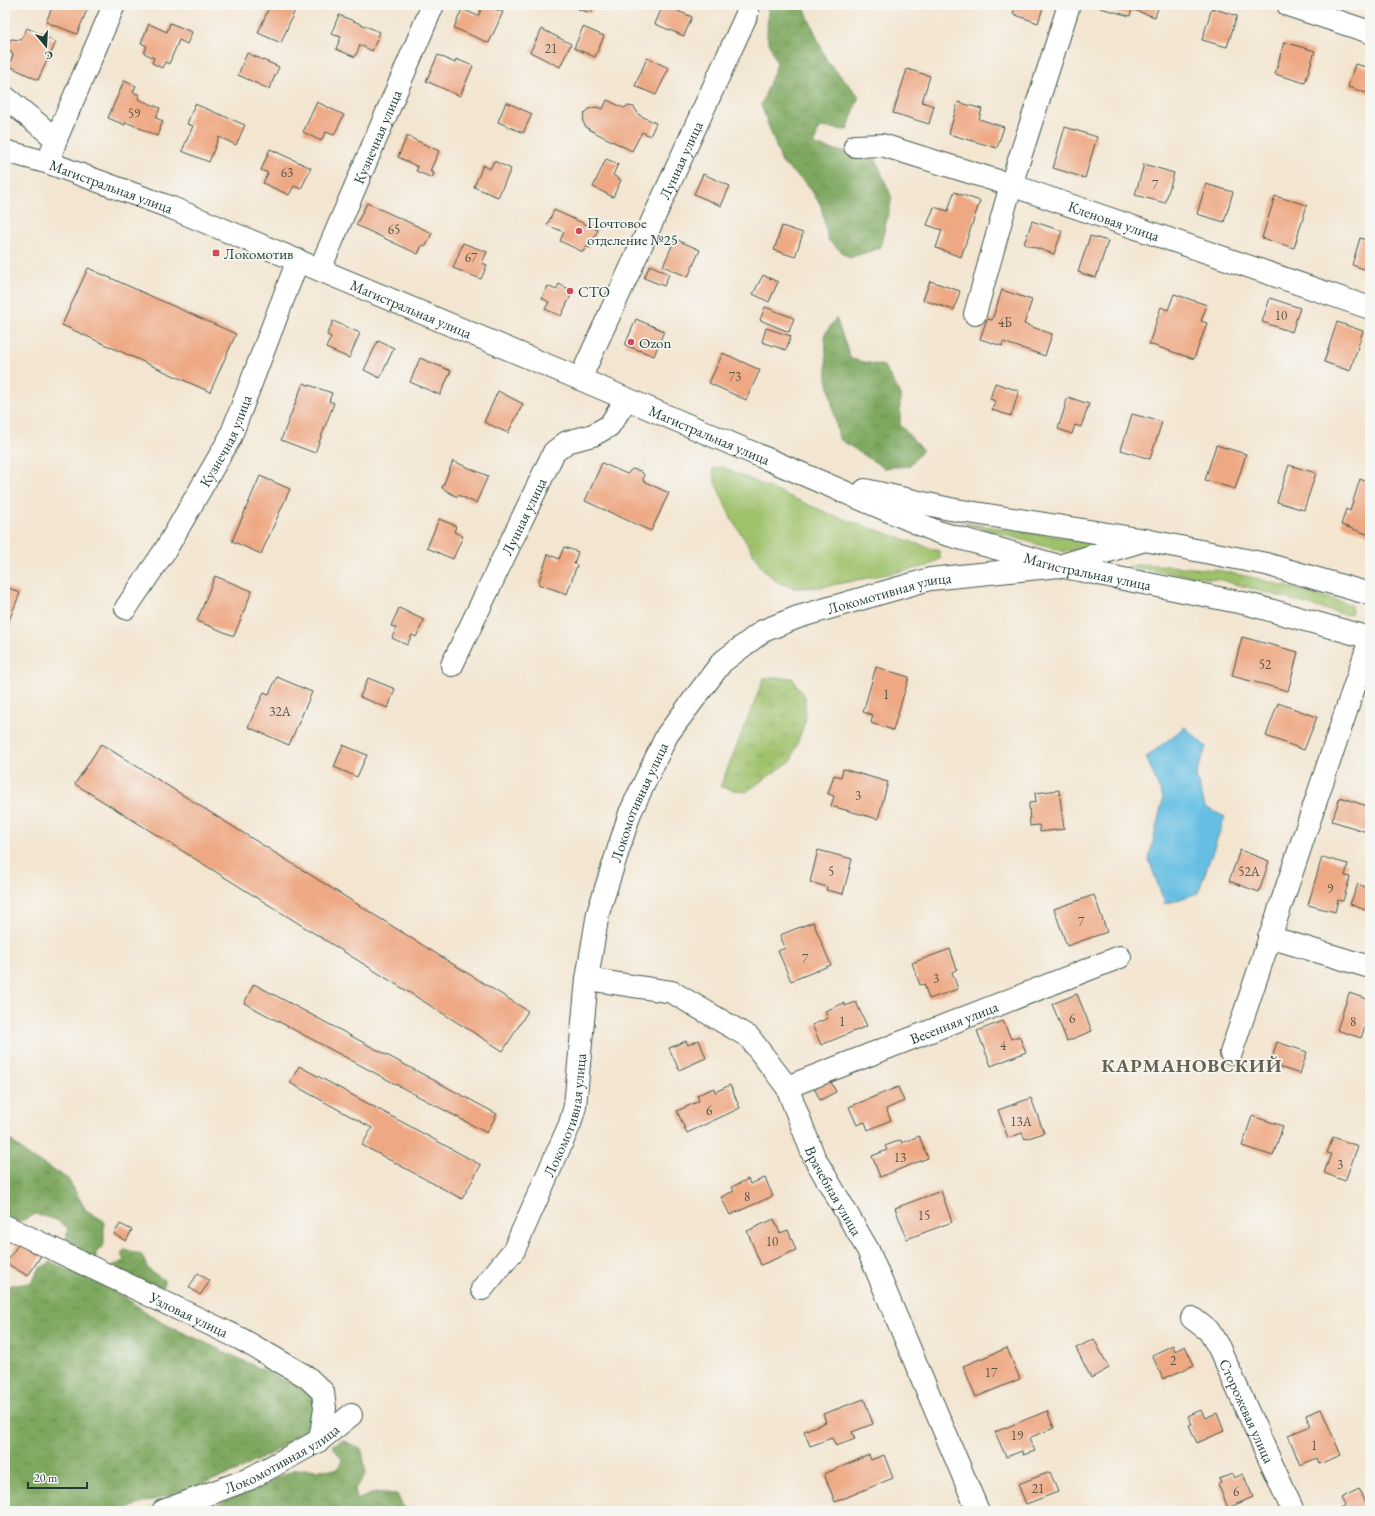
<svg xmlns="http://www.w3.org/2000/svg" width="1375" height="1516" font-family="'EB Garamond',serif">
<defs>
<pattern id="forest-crowns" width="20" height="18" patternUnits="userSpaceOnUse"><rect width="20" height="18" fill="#7ea75f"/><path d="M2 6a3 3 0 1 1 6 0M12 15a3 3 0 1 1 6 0" fill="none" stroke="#67894f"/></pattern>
<pattern id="park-tufts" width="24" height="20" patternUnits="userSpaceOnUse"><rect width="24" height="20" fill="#9ec16b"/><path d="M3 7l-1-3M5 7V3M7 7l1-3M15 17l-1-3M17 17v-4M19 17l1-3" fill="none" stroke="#809e59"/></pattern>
</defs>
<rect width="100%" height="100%" fill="#f6f6f2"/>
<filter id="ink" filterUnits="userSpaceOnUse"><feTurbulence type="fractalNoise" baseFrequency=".025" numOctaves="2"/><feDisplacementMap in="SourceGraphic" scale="8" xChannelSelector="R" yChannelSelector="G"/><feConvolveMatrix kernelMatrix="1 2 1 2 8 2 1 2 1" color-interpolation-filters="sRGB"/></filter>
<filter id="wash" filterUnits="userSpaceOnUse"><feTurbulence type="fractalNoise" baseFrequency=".012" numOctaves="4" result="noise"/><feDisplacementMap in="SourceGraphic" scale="16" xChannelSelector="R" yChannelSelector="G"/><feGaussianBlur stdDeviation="0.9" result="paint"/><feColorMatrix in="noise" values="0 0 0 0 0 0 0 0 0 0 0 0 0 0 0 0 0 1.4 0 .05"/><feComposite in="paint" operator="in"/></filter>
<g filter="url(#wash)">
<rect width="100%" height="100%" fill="#f3e5d0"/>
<!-- green -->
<path fill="#9ec16b" stroke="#5e7f50" d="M722,467L832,515L939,551L940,559L928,566L822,587L793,588L777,582L762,568L730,516L715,482L713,469Z
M963,523L1101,543L1065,552Z
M1144,564L1217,570L1255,578L1350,604L1352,609L1351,614L1345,615L1221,580L1127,567Z"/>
<!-- forest -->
<path fill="url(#forest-crowns)" stroke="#4e724a" d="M768,5H803L827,61L859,96L847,130L819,127L814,145L876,160L892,198L880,248L849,258L828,240L821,206L808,185L782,163L761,105L777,64L767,36Z
M836,318L851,359L884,366L900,393V425L923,450L909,466L884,468L839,439L827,378L825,334Z
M5,1135L28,1155L68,1179L86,1210L104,1221V1245L96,1253V1262L72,1255L66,1241L68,1228L56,1220L36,1214L19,1222L5,1219Z
M125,1249L142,1255L148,1269L164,1280V1287L144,1284L112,1266L124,1261L121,1254Z
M51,1262L118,1293L161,1322L310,1392L316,1406L310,1426L272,1453L233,1473L185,1490L118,1511H5V1286L31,1283L40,1268Z
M343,1440L362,1450L366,1474L355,1489L357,1500L376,1492L397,1494L403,1507L414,1511H202L296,1469L337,1470L342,1460L332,1445Z"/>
<!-- park -->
<path fill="url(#park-tufts)" stroke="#5e7f50" d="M764,678H792L805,697V722L791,761L746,792L720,787Z"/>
<!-- water -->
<path fill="#66bfe3" stroke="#427e8c" d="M1185,727L1206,747L1196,776L1205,807L1225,817L1198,893L1165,904L1149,860L1163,798L1146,757Z"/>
<g id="blocks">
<!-- building -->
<path fill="#eea883" d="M53,5H89L77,34L46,22Z
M270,5H297L281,43L258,33Z
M483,5L503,12L489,43L454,28L462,9L478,16Z
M580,5H594L591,13L578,9Z
M663,5H681L678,11L692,17L684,36L655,24Z
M1016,5H1044L1038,23L1013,14Z
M1101,5H1133L1130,16L1100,8Z
M1135,5H1159L1155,17L1133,10Z
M1212,8L1237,16L1227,47L1202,40Z
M339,15L380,32L372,51L360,45L355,57L336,49L341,37L331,34Z
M170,23L192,32L187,44L179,40L169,64L165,62L162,68L152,63L154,58L144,53L147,46L141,43L149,24L167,32Z
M583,27L604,36L595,57L574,48Z
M27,28L56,42L38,80L9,66L13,55L7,46L11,39L21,40Z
M542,29L571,44L560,67L530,52Z
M1284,42L1315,51L1305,83L1275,74Z
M247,53L279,67L269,89L238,75Z
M438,55L455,63L456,59L473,66L460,96L426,81Z
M647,58L669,68L656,95L635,86Z
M1355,64L1370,68V94L1348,87Z
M907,69L930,76L922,102L934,106L929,124L893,113Z
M124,81L136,86L133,92L139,95L138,99L160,108L156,118L163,121L157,136L126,122L125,125L108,118Z
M607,100L624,108L627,106L634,107L639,115L656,123L650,136L642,132L632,151L592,131L586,127L583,122L584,114L589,109L596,107L603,109Z
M317,102L344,115L334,135L326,132L321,141L303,132Z
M506,102L532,114L523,133L498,122Z
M958,102L982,109L979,119L1004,127L997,148L949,134Z
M195,104L245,125L236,145L219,137L209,162L182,151L193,126L187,124Z
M1065,127L1097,137L1085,178L1053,168Z
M407,136L439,151L430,171L434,173L432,178L416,171L418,167L398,157Z
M270,149L311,168L301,189L294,186L289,195L263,183L268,173L261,170Z
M606,159L618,164L613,175L621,180L613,197L593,187Z
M494,161L511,169L498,197L474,187L483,165L490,169Z
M1144,164L1174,173L1165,203L1135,195Z
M703,174L730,186L721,206L694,194Z
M1206,184L1233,192L1224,222L1197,214Z
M954,192L980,201L961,257L936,248L942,230L927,225L934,207L948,211Z
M1275,196L1307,205L1294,248L1262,238Z
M367,203L432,233L426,246L422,245L418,254L356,225Z
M554,210L598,230L589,248L586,246L583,252L560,241L564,232L547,225Z
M1032,221L1062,231L1054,254L1024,244Z
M782,226L803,233L795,257L774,250Z
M1090,236L1108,241L1096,278L1078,272Z
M1360,238L1370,241V271L1352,265Z
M675,239L700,250L688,277L663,266Z
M463,243L487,252L482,263L487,265L481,279L453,268Z
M650,265L669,274L664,286L644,278Z
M88,268L236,334L210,392L62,325Z
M763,275L778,282L769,302L753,294Z
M930,281L960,291L954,310L923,300Z
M559,284L573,291L561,316L545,309L549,302L542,298L548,286L556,290Z
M1002,290L1032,300L1024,324L1052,334L1045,356L1003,342L1002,346L980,339L987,319L992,320Z
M1174,294L1207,305L1201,321L1207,323L1194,359L1149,344L1161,307L1168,310Z
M1270,298L1300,308L1292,332L1262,322Z
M765,307L794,318L789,332L760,320Z
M636,319L664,331L654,356L625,345Z
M333,321L360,333L349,358L326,348L331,337L327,335Z
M1337,322L1363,331L1350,371L1324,362Z
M766,328L791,336L786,350L762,342Z
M378,341L394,348L380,378L364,370Z
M723,353L760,370L746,400L709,383Z
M420,358L451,371L440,395L410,382Z
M303,383L332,393L329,401L334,403L315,453L281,440Z
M995,383L1019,391L1011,416L992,410L995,401L990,399Z
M498,391L523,404L508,433L484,422Z
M1068,397L1089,404L1081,427L1075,425L1072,434L1058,429Z
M1132,414L1162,422L1150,459L1121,450Z
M1216,445L1246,454L1235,489L1205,480Z
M453,461L488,476L476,503L458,495L457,497L442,488Z
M602,463L627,474L632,469L641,471L644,475L643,481L669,493L651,531L585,501Z
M1289,465L1316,473L1304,510L1277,502Z
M260,476L290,489L261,554L232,541Z
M1360,479L1370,483V535L1341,525L1346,509L1350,511Z
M439,519L456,526L454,532L463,536L453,559L427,548Z
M564,547L578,552L574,564L577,565L567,594L538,584L548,554L559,559Z
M215,576L252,591L234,636L197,621Z
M5,586L20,593L8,623L5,621Z
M399,608L424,620L416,637L412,635L407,645L392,638L396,628L391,626Z
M1242,637L1298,652L1288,691L1232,676Z
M876,667L909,677L893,730L871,723L873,715L863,712Z
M277,677L312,692L289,745L248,727L264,692L269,694Z
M368,678L395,689L388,708L360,697Z
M1278,703L1317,717L1304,750L1266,736Z
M101,744L528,1011L503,1051L75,784Z
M343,745L367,755L357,777L334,767Z
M843,769L888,782L878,819L831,806L834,796L828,794L834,775L841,777Z
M1059,790L1064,829L1040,832L1039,825L1030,826L1029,803L1036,802L1035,793Z
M1340,797L1370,807V833L1332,821Z
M818,850L852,859L843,894L826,890L827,887L810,882Z
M1240,850L1269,861L1259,892L1229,881Z
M1322,857L1348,864L1345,876L1350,877L1343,901L1338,900L1335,912L1308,905Z
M1358,884L1370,889V912L1350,904Z
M1094,895L1107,932L1067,946L1054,909Z
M813,922L831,965L791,981L778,951L785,948L780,935Z
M950,949L957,969L952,972L958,989L929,999L924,984L920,985L912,963Z
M254,984L497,1114L487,1133L244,1003Z
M1349,993L1370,1000V1012L1361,1038L1337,1030Z
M1077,994L1092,1031L1067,1041L1052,1004Z
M856,1002L867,1026L821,1045L812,1025L828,1018L825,1011L844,1003L845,1006Z
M1003,1021L1011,1039L1019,1036L1026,1052L991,1066L977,1031Z
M699,1040L706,1058L679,1070L669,1048L686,1041L688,1045Z
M1277,1042L1307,1052L1300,1074L1270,1064Z
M299,1066L481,1165L462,1199L362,1145L372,1128L290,1083Z
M830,1080L836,1092L820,1100L814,1088Z
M730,1085L740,1108L687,1133L677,1111L699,1101L697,1095L714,1088L715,1092Z
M898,1087L904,1101L886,1109L891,1120L868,1130L865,1122L857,1125L849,1107Z
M1031,1098L1044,1133L1025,1139L1022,1133L1008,1138L998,1110Z
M1252,1116L1283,1126L1273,1156L1242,1146Z
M919,1136L928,1158L880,1177L872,1156L887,1150L885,1146L901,1140L902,1143Z
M1333,1137L1358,1146L1345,1181L1324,1173L1331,1154L1327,1153Z
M765,1178L773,1196L730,1215L721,1197L734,1191L732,1187L748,1179L750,1184Z
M941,1191L952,1222L907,1239L895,1208Z
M774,1219L780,1233L788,1230L796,1250L761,1265L747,1231Z
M120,1224L132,1230L126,1241L114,1234Z
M21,1240L42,1254L28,1276L6,1263Z
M198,1273L210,1281L200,1295L189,1287Z
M1094,1339L1109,1368L1091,1378L1076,1348Z
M1173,1345L1175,1351L1185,1346L1194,1365L1163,1379L1152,1355Z
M1007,1348L1020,1379L976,1397L963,1366Z
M864,1399L873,1424L852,1432L855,1439L836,1446L832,1438L810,1446L804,1431L826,1422L823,1414Z
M1321,1409L1341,1455L1319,1464L1317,1458L1300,1465L1288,1435L1311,1426L1306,1415Z
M1201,1410L1205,1418L1217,1413L1224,1431L1197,1443L1189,1425L1192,1424L1188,1416Z
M1047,1411L1054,1428L1029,1438L1035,1451L1023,1455L1022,1451L1006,1457L995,1432Z
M869,1455L871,1460L884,1455L893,1478L835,1502L824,1474Z
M1050,1472L1058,1492L1026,1504L1018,1484Z
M1232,1474L1234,1478L1243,1474L1253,1497L1228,1508L1218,1484L1221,1483L1219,1479Z
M1359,1489L1370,1511H1334L1345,1505L1341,1498Z"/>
</g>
</g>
<g filter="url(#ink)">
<use href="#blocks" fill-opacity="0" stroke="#3f564b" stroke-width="1"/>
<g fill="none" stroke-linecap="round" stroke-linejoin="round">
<!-- minor casing -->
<g stroke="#3f564b" stroke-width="24">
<g id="minor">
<path d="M1288,5L1370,32"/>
<path d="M5,97L56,139L52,151"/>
<path d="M56,139L114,5"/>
<path id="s1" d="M855,146L882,145L1011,185L1370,308"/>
<path id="s2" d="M320,269L433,5"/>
<path d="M975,314L1011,185L1069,5"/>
<path id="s3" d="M580,379L747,14V5"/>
<path id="s4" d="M126,608L166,549L230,438L298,260"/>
<path id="s5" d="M452,665L554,452L567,442L593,435L609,426L627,399"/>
<path d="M1269,937L1370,967"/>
<path id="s6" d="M587,979L672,992L749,1037L787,1087L814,1157L868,1250L978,1511"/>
<path d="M1231,1053L1370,640"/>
<path id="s7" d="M787,1087L1120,957"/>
<path id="s8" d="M5,1226L241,1339L307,1377L323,1392L325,1409L320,1440"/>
<path id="s9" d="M482,1289L514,1250L570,1124L575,1106L587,979L598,913L630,813L667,735L722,662L763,631L798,617L930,579L1059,566L1145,540"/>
<path id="s10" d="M1192,1318L1209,1331L1219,1348L1293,1511"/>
<path id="s11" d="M163,1511L249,1479L320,1440L351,1415"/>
</g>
</g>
<!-- secondary casing -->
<g stroke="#3f564b" stroke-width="24">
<g id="secondary">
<path id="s12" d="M5,151L49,163L172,208L580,379L938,532L1059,566L1248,604L1370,638"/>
<path d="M865,490L950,509L1145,540L1266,564L1370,594"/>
</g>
</g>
<!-- minor -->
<use href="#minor" stroke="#fff" stroke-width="22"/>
<!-- secondary -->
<use href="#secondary" stroke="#fff" stroke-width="22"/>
</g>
</g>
<!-- markers -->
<g fill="#d1495b" stroke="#f6f6f2" stroke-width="1.5">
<circle cx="579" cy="231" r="4"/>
<rect x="212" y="249" width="8" height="8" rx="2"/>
<circle cx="570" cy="291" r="4"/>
<circle cx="631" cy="342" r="4"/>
</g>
<g text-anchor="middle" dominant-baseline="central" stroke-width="3.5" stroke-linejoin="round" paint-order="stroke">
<!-- number labels -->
<g font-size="13" fill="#535848">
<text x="551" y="48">21</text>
<text x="134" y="113">59</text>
<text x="287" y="172">63</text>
<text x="1155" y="184">7</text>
<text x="394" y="229">65</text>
<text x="471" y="257">67</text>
<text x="1281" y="315">10</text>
<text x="1005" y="322">4Б</text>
<text x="735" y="376">73</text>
<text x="1265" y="664">52</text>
<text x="886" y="694">1</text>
<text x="280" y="711">32А</text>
<text x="858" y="795">3</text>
<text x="831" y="871">5</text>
<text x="1249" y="871">52А</text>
<text x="1330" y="888">9</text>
<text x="1081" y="921">7</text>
<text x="805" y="958">7</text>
<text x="936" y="978">3</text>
<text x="1072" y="1018">6</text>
<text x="842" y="1021">1</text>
<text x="1353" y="1021">8</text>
<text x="1003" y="1045">4</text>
<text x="709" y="1110">6</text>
<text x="1021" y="1121">13А</text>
<text x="900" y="1157">13</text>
<text x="1340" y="1164">3</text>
<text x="747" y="1196">8</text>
<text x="924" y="1215">15</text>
<text x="772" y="1241">10</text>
<text x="1173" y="1360">2</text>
<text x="991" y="1372">17</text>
<text x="1017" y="1435">19</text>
<text x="1314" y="1445">1</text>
<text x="1038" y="1488">21</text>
<text x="1236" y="1491">6</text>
</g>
<!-- street labels -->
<g font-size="15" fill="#1f3d34" stroke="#f6f6f2">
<text stroke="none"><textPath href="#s2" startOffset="144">Кузнечная улица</textPath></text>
<text stroke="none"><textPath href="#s3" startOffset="241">Лунная улица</textPath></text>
<text stroke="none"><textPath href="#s12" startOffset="112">Магистральная улица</textPath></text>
<text stroke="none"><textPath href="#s1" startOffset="271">Кленовая улица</textPath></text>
<text stroke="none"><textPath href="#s12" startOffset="436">Магистральная улица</textPath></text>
<text stroke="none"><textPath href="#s12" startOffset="760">Магистральная улица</textPath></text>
<text stroke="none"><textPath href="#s4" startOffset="195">Кузнечная улица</textPath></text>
<text stroke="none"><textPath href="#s5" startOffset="165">Лунная улица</textPath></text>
<text stroke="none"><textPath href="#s12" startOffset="1163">Магистральная улица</textPath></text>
<text stroke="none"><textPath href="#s9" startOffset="868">Локомотивная улица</textPath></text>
<text stroke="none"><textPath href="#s9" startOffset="520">Локомотивная улица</textPath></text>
<text stroke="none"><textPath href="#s7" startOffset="179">Весенняя улица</textPath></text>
<text stroke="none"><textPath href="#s9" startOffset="196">Локомотивная улица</textPath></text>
<text stroke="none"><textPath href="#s6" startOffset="352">Врачебная улица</textPath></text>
<text stroke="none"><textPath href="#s8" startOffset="204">Узловая улица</textPath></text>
<text stroke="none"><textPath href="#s10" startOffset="110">Сторожевая улица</textPath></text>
<text stroke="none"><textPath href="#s11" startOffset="130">Локомотивная улица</textPath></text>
</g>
<!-- poi labels -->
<g font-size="15" fill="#1f3d34" stroke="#f6f6f2" text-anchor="start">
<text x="587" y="222">Почтовое<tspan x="587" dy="17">отделение №25</tspan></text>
<text x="224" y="253">Локомотив</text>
<text x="578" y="291">СТО</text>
<text x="639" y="342">Ozon</text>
</g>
<!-- district labels -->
<g font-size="19" font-weight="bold" letter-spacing="1" fill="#676250" stroke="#f6f6f2">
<text x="1192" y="1065">КАРМАНОВСКИЙ</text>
</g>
</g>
<!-- margin -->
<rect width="1375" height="1516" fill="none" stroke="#f6f6f2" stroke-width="20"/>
<!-- north arrow -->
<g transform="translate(46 46) rotate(162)" stroke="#f6f6f2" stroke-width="3" paint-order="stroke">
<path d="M0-3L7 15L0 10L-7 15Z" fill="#1f3d34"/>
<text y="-6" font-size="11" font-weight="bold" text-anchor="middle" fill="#1f3d34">С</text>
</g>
<!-- scale -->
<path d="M28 1482v6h59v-6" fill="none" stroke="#1f3d34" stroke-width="2"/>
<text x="34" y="1482" font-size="12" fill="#1f3d34" stroke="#f6f6f2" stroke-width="3" paint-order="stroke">20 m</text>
</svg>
